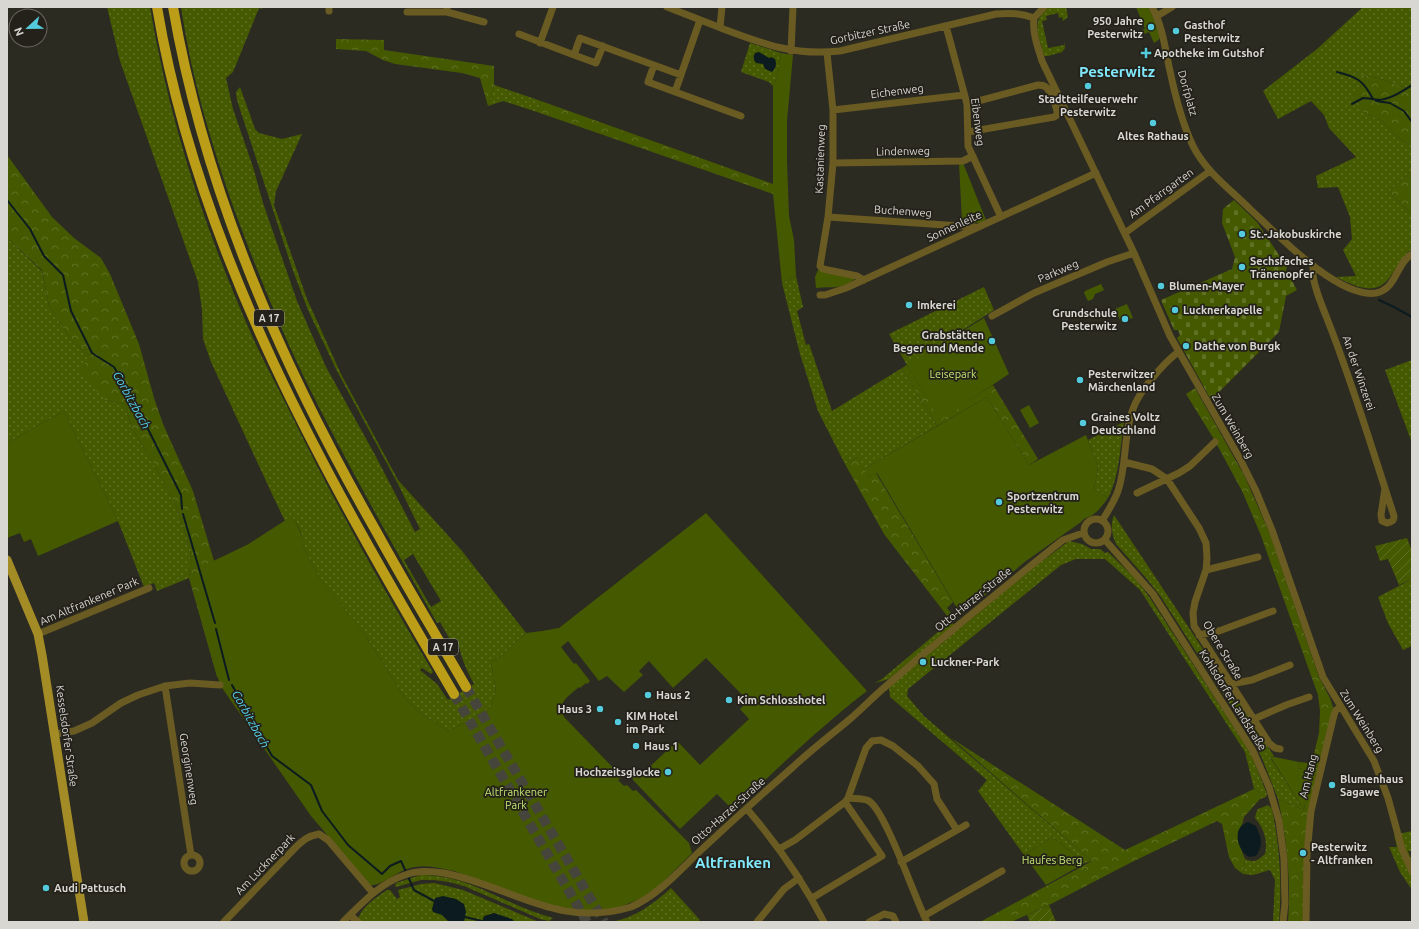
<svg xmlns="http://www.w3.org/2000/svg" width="1419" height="929" font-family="Ubuntu,sans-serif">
<defs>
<pattern id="grass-dots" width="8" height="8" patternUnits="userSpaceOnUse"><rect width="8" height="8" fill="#455900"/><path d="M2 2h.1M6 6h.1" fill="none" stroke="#5f7024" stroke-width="1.8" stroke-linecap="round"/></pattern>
<pattern id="forest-crowns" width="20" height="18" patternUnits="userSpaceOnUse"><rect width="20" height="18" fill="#455900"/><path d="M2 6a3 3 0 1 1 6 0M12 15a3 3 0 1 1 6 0" fill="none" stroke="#5f7024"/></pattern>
<pattern id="cemetery-stones" width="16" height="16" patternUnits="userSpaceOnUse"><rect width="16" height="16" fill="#455900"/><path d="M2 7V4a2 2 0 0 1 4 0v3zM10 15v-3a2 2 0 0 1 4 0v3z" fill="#5f7024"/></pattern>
<pattern id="garden-furrows" width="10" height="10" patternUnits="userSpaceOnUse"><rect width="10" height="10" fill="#455900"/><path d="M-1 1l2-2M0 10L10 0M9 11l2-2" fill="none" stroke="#5f7024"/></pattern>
</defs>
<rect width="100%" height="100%" fill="#2c2b22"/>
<!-- grass -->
<path fill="url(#grass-dots)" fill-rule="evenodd" d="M107,7H150C169,121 206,233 253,338C264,362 277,386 289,410C333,500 382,587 433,672L431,674L422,668L420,670L437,684L448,700L474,684C467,671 461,658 458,642L455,643L457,650H456L440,622L437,623C390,540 343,457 301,371C276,318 254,263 234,209C211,143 191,76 181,7H263L262,9L259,8L233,72L226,78L233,109L253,167L263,203L297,301L326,367L374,453L415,532L420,529L398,484L337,371L308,310L292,268L237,100L236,92L240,87L255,129L259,133L282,139L302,134L276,191L274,205L307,299L341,374L398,480L462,551L526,633L500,657L491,662L496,691L490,708L471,720L448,731L423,715L406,700L362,630L322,582L302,545C304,534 298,526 292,517L285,521L272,494L211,362L203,339L202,310L198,282L120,61ZM413,554L441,601L431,607L404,560Z
M1049,7H1066L1068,17L1063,21L1062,17L1059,18L1058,13L1046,16L1047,20L1042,21L1048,48L1064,45V41L1065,48L1062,52L1048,56H1044C1039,36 1030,21 1049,7Z
M1363,7H1412V92L1409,89C1395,85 1374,74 1359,75L1364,112L1382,121L1397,137L1412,146V170L1389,192L1412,215V249C1405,254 1401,261 1396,268C1392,274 1388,281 1382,285C1368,294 1349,283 1336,277L1356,276L1343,250L1352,239L1350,217L1338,187L1318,188L1316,176L1356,157L1329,128L1324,115L1311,101L1278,119L1263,91L1317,49Z
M750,43L781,53L777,78L773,86L769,82L741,72Z
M494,85L541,101L537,112L503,101L488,106Z
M7,238L42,271L49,306L72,341L89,356L105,400L125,404L132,428L157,470L176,506L191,550L189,578L157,591L154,583L144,587L118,521L64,411L7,443Z
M796,276L803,307L797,311L806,345L809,344L832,411L907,365L889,334L984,287L994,310L902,369L937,426L864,469L858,457L845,464L818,411L800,354L782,283Z
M1412,360V443L1385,370Z
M1124,422C1120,447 1120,475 1108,498L1094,489L1098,467L1088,440Z
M1114,515L1274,756L1270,757L1304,810L1278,799L1262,758L1251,737L1161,597L1147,579L1116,544C1112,535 1110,525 1114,515Z
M1069,541L1082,544L1091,549H1100L1105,553L1108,552L1135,578L1150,598L1251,754L1267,794L1266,797L1260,799V793L1254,789L1245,752L1140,590L1105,559H1076L1061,565L908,689L907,696L924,716L1092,861L1085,863L1052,837L1024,855L978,791L987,780L890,697L889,687L1030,570Z
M1412,579V646L1403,650L1388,623L1378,597Z
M951,621L954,625L889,679L875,683L882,679Z
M1268,805L1272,809C1280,848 1282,883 1279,922H1273L1275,880L1270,870L1253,875L1243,874L1245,859C1255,863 1257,861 1265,854C1268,841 1264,828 1255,818L1256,813L1258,809Z
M1412,831V851H1408L1412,861V890L1400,872L1389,847H1397L1394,835Z
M421,875C469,874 508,907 553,918L549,921L540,919L464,886L449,882L434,880H421L396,887L395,886L396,883Z
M434,883L463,890L539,922H361L358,919C362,906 377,897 387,890H390L397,899L400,897L398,890L421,884Z
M671,888L700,920L698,922H611C635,918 653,904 671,888Z"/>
<!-- forest -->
<path fill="url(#forest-crowns)" d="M336,39L384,40V50L494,66V85L488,106L480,78L462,73L395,64L383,60L366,51L336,49Z
M1359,75C1374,74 1395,85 1409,89L1412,92V146L1397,137L1382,121L1364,112L1354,105L1353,94L1361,87L1358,80Z
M541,101L773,184V194L537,112Z
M7,155L52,217L74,238L101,258L110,274L139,344L154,398L163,424L193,491L214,561L247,545L295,538L322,582L362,630L217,677L189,578L191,550L176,506L157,470L132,428L125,404L105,400L80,372L89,356L72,341L49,306L42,270L7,238Z
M1412,170V215L1389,192Z
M907,365L940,419L993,385L1038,459L1029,465L987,397L937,426L902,369Z
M1195,388L1245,477L1270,534L1319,677L1330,698L1333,707L1332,719L1314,785L1304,922H1288C1291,880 1287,840 1278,799L1304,810L1308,770L1298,768L1299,762L1308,763L1313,758L1319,733L1320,711L1318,695L1260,533L1242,491L1215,441L1186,394Z
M858,457L869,477L876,473L953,602L947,608L955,618L951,621L884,534L845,464Z
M951,738L1125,850L1254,789L1260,793V799L1244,817L1242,825L1238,832L1242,852L1245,859L1243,874L1235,868L1229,857L1222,824L1217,821L1130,863L1051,904L1011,922H980L1092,861Z"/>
<!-- cemetery -->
<path fill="url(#cemetery-stones)" d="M1234,200L1257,222L1287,267L1286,270L1297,290L1286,296L1279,332L1211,400L1177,338L1180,335L1178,330H1174L1161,300L1232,269L1235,257L1222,223L1223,209Z"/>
<!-- park -->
<path fill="#455900" d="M1136,7H1148C1152,14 1159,28 1160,36C1160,40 1157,41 1154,43L1149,32L1144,34L1142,30L1145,29Z
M781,53L793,55L787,121V161L789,216L794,240L796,276L782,283L773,194V86L777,78Z
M959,163H963L986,220L980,223L962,222Z
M819,268L854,278V280C839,290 832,286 816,288L815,277Z
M1101,284L1104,290L1095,294L1093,299L1088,301L1084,293L1085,291Z
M1127,304L1133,318L1121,322L1115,309Z
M984,318L1009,374L940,420L907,365Z
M987,397L1029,465L1086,435L1098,467L1094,489L1108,498C1103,505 1097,513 1089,517C1085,518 1084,519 1081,522L1026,561L961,615L877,473L869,477L864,469Z
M1029,405L1039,423L1030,428L1020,410Z
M64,411L118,521L38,556L31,539L24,542L20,533L7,538V443Z
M706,513L867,691C820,727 777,769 733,810L717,794L680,829L633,780L632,778L637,774L640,776L677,741L700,765L749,719L740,709L748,701L706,658L673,688L649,661L639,671L643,675L624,692L607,676L599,681L568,641L561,647L574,664L576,663L590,681L587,684L586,683L580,688L579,687C568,697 557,701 564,717L622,777L618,780L624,786L627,785L633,791L636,790L689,843L692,853L656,889L642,898L615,909L569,913L454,871C439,868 423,863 407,869C397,872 379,887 370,885L311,816L220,685L202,623V595L205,565L247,545L292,516C297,526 304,534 302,545L322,582L362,630L406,700L423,715L448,731L471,720L490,708L496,691L491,662L500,657L526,633L542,631L559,628Z
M1270,756L1299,762L1298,768L1309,770L1304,810Z
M1052,837L1085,863L1046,885L1024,855Z"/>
<!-- garden -->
<path fill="url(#garden-furrows)" d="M1407,538L1412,551V579L1399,585L1388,559L1380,561L1375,546Z
M1049,905L1056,922H1030L1027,915Z"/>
<!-- water -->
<path fill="#0b1b1f" d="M759,52L769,58L771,57L775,59C777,64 776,68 772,72L765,69L763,64L756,63C753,59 753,57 755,53Z
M1248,822L1256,826C1261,837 1264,845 1256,856L1249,857C1239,852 1233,834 1242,825C1243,825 1247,822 1248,822Z
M443,896L456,899L464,904L466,912L464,922H449L442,915L433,912L432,909L435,898Z
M494,913L512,919L515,922H482L484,916Z"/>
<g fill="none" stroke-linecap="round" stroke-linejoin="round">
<!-- stream -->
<path stroke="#0b1b1f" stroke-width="2" d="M1337,72C1357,77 1363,80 1373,99C1385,103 1401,92 1412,85
M1376,101L1390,103L1404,111L1412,122
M1352,104L1363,98L1373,99
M7,200L30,229L44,256L63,275L71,311L92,353L114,367L134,401L181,495L182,509
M1379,300L1392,306L1412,317
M183,514L215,623
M216,629L229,680
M232,685L272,756L311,785L322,811L348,845L382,874L390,866L401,861L414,890L434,901
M465,917L482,921"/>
<!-- highway-tunnel -->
<path stroke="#46453c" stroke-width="10" stroke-dasharray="10 5" stroke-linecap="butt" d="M466,687L604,922
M454,694L587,922"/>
<!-- minor -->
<path stroke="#6a5b22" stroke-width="7" d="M329,7V11
M447,7V12L484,22
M667,7C685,14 703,21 721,28C763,44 794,56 840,51L996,14C1010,13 1021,13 1034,18
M1152,7C1163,27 1165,49 1170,71C1175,95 1183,125 1193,146C1206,172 1230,189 1250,209C1276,233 1338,299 1376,293C1397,289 1396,263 1412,254
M407,12H447
M1157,16L1172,7
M1034,18C1032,33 1038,47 1042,61L1134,253L1170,336L1240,459L1256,491L1272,530L1323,677L1374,761L1388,798L1402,849L1412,871
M1034,18L1044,7
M946,26L967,104L968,146L1001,217
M720,27L722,7
M519,34L574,55L580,38L681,75
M540,43L553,7
M791,51L793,7
M827,53L833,110V163L828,217L820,266L823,269L857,276L864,280
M574,55L596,63L603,46
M654,65L648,82L741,116
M675,92L700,20
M967,104L1038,85C1042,85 1044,85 1047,88C1051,93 1058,109 1057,115L1054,117L968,132
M833,110L964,95
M833,163L963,161L973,156
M828,217L975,227
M1125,233L1210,171
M1314,266C1309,275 1322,306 1326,316C1352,381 1372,449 1394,516C1394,521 1392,522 1387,523L1382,521L1381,515L1385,488
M820,295H825L846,288L1096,173
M992,316L1034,293L1107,262L1134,253
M1124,462L1152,469L1167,479L1199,528L1206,543L1207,558L1206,570L1195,602L1193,613L1194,626L1269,743L1275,748L1280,749
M1137,493L1179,473L1190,466L1215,442
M1084 531a12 12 0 1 1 24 0a12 12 0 1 1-24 0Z
M1102,521C1108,511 1114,502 1118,491C1127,465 1123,435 1133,409C1139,391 1163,364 1178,352
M1105,540L1153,594L1253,751L1269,787L1279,821L1284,859L1285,903L1283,922
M1206,570L1258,557
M38,634L149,588
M1199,635L1219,631L1273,611
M1231,684L1252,680L1290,665
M165,686L191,855
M1254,719L1286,705L1309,697
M55,734L74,731L92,723L121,703L138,695L165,686L190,683L220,685
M848,798C854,799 863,798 869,801C886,812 915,899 927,922
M747,809C777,844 803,881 824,922
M779,849L795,840L845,802L848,798L866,748L872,741L881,740L893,746L918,766L934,784L937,799L957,830
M184 863a8 8 0 1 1 16 0a8 8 0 1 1-16 0Z
M901,862L966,825
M812,898L882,856L845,802
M350,915L358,922
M924,916L1002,871
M224,922L295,848C303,840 308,836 319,834L328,840L373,893
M343,922C361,904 380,883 405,875C417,870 431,871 444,873C511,886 557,929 631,907C658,895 678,872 699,852C730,823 761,795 793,767C811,750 831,735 850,719C862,709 873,697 885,687C940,639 997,593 1054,547L1063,540L1083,533
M757,922L784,889L799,878
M869,922L884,914L893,916L896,922
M1306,922L1307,854L1311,811L1334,715L1336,710L1341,707"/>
<!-- major -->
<path stroke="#a38b26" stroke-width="9" d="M7,560L38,634L42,655L84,922"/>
<!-- highway -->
<path stroke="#bb9d18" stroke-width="10" d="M157,7C199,257 327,478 454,694
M173,7C205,193 283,368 376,531C405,584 436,635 466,687"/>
</g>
<!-- markers -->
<g fill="#54cadd" stroke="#232119" stroke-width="1.5">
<circle cx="1151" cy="27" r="4"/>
<circle cx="1176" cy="31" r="4"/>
<path d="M1144 47h4v4h4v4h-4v4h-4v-4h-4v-4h4z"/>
<circle cx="1088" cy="86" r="4"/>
<circle cx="1153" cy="123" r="4"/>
<circle cx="1242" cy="234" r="4"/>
<circle cx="1242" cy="267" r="4"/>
<circle cx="1161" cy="286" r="4"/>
<circle cx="909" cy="305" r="4"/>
<circle cx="1175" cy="310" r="4"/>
<circle cx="1125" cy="319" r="4"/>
<circle cx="992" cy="341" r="4"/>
<circle cx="1186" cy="346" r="4"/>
<circle cx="1080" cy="380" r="4"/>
<circle cx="1083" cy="423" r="4"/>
<circle cx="999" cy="502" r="4"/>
<circle cx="923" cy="662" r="4"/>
<circle cx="648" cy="695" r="4"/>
<circle cx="729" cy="700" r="4"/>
<circle cx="600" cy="709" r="4"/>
<circle cx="618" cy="722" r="4"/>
<circle cx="636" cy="746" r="4"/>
<circle cx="668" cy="772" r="4"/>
<circle cx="1332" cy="785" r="4"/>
<circle cx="1303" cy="853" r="4"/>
<circle cx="46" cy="888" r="4"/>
</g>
<g text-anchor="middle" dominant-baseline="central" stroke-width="3.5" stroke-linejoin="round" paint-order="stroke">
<!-- shield labels -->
<g fill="#232119" stroke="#a2a09a" stroke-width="1">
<rect x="254" y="310" width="30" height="16" rx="3"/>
<rect x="428" y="639" width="30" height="16" rx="3"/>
</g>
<g font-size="10" font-weight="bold" fill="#d8d7d2">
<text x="269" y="318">A 17</text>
<text x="443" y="647">A 17</text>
</g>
<!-- poi labels -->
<g font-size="11" font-weight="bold" fill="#d8d7d2" stroke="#232119" text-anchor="start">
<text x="1143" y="21" text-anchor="end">950 Jahre<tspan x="1143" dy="13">Pesterwitz</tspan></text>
<text x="1184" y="25">Gasthof<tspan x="1184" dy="13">Pesterwitz</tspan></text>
<text x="1154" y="53">Apotheke im Gutshof</text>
<text x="1088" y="99" text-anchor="middle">Stadtteilfeuerwehr<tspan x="1088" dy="13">Pesterwitz</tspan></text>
<text x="1153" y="136" text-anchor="middle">Altes Rathaus</text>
<text x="1250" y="234">St.-Jakobuskirche</text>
<text x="1250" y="261">Sechsfaches<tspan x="1250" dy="13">Tränenopfer</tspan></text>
<text x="1169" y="286">Blumen-Mayer</text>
<text x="917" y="305">Imkerei</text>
<text x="1183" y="310">Lucknerkapelle</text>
<text x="1117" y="313" text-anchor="end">Grundschule<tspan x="1117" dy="13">Pesterwitz</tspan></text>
<text x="984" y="335" text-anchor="end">Grabstätten<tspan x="984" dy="13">Beger und Mende</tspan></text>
<text x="1194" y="346">Dathe von Burgk</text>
<text x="1088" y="374">Pesterwitzer<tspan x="1088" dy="13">Märchenland</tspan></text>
<text x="1091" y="417">Graines Voltz<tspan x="1091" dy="13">Deutschland</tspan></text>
<text x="1007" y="496">Sportzentrum<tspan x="1007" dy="13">Pesterwitz</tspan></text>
<text x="931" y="662">Luckner-Park</text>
<text x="656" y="695">Haus 2</text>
<text x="737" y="700">Kim Schlosshotel</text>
<text x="592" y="709" text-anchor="end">Haus 3</text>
<text x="626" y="716">KIM Hotel<tspan x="626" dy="13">im Park</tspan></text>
<text x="644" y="746">Haus 1</text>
<text x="660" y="772" text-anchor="end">Hochzeitsglocke</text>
<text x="1340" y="779">Blumenhaus<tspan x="1340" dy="13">Sagawe</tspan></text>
<text x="1311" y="847">Pesterwitz<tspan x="1311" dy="13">- Altfranken</tspan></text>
<text x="54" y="888">Audi Pattusch</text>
</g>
<!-- street labels -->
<g font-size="11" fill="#d8d7d2" stroke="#232119">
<text transform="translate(870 32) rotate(-12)">Gorbitzer Straße</text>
<text transform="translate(897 91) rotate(-7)">Eichenweg</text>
<text transform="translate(1188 93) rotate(74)">Dorfplatz</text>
<text transform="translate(978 122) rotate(83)">Eibenweg</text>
<text transform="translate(903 151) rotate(-1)">Lindenweg</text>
<text transform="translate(820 159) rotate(-88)">Kastanienweg</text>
<text transform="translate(1161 193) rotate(-36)">Am Pfarrgarten</text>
<text transform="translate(903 211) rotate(4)">Buchenweg</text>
<text transform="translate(954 226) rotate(-25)">Sonnenleite</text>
<text transform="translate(1058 271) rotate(-23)">Parkweg</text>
<text transform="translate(1359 373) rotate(71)">An der Winzerei</text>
<text transform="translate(1233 426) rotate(60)">Zum Weinberg</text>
<text transform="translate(973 599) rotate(-39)">Otto-Harzer-Straße</text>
<text transform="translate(89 601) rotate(-23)">Am Altfrankener Park</text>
<text transform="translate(1223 650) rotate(59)">Obere Straße</text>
<text transform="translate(1233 700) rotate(58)">Kohlsdorfer Landstraße</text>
<text transform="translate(1362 721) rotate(58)">Zum Weinberg</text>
<text transform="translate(67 736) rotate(82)">Kesselsdorfer Straße</text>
<text transform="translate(189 769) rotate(81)">Georginenweg</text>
<text transform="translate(1308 776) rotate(-76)">Am Hang</text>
<text transform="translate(728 811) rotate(-42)">Otto-Harzer-Straße</text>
<text transform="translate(265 864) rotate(-46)">Am Lucknerpark</text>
</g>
<!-- park labels -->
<g font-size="11" fill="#c2e474" stroke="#232119">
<text x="953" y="374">Leisepark</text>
<text x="516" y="792">Altfrankener<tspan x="516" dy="13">Park</tspan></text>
<text x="1052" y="860">Haufes Berg</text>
</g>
<!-- water labels -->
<g font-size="12" font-style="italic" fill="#56d2ee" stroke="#232119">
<text transform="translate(132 400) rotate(61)">Gorbitzbach</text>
<text transform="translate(251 719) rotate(61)">Gorbitzbach</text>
</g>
<!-- district labels -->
<g font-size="15" font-weight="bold" fill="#80e8fa" stroke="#232119">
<text x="1117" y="71">Pesterwitz</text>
<text x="733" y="862">Altfranken</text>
</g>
</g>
<!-- border -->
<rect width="1419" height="929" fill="none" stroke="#d8d7d2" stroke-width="16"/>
<!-- north arrow -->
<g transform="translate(28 28) rotate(248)"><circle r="19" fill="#232119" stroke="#6b6a63"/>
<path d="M0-3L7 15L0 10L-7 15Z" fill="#54cadd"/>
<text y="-6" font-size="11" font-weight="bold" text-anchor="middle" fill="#d8d7d2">N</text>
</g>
</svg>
